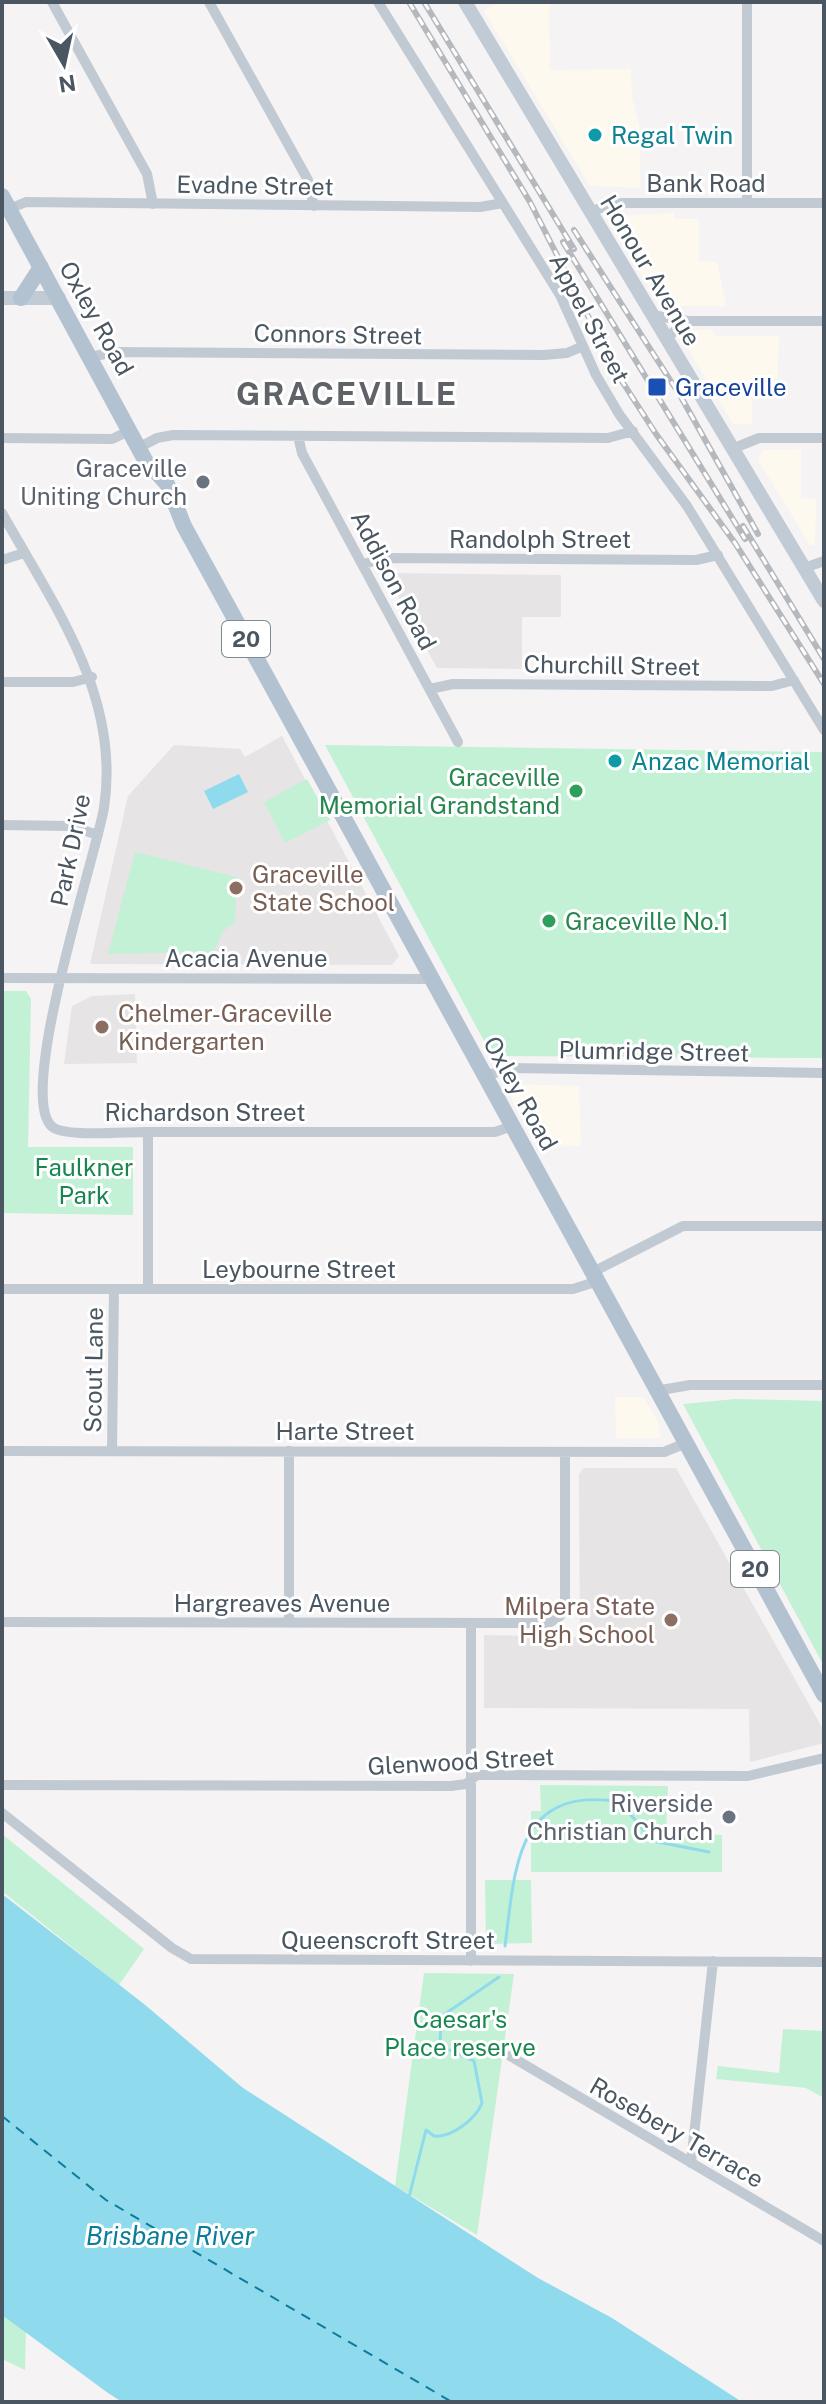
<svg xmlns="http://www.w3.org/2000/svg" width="826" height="2404" font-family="'Public Sans',sans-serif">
<rect width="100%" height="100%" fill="#f5f3f3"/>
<!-- commercial -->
<path fill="#fdf9ef" d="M497,2H549L550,70L631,69L632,97L640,128V188L590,186L484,11Z
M674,213L675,219H699V261L717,262L726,306H660L607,216Z
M677,330H711L716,336H779L777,389L780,394H752V424H733Z
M801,449V498L816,499L815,545H810L758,460L762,450Z
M511,1084L579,1086L581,1146L536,1147L507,1089Z
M615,1397H643L658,1421L660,1438H616Z"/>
<!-- education -->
<path fill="#e6e4e5" d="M391,573L561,575V617H522V669L437,668L388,578Z
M282,736L399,956L392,965L90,964L128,796L174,745L240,749L245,757Z
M135,994L137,1063L64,1064L72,1006L92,996Z
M584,1468H676L824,1731V1743L750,1762L749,1709L484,1708V1635L580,1637L579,1474Z"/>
<!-- green -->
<path fill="#c3f1d5" d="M325,745L822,752L824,1058L492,1056Z
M307,779L330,820L285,843L264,802Z
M135,852L237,877L235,922L222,932L214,952L108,954Z
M2,991H26L31,999L28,1147H133V1215L2,1213Z
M735,1399L824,1401V1666L683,1404Z
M540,1785L668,1786L666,1833L722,1835V1872H531V1811H541Z
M2,1834L144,1949L119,1985L2,1891Z
M485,1880H531L532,1943L486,1944Z
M424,1973L514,1974L477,2235L395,2186Z
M783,2029L824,2031V2098L806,2088L716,2079L718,2066L779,2073Z
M2,2315L26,2331L25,2370L2,2359Z"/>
<!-- water -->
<path fill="#90daee" d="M239,774L248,792L213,809L204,791Z
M2,1894L144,2004L243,2088L538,2278L612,2318L742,2402H122L108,2393L2,2315Z"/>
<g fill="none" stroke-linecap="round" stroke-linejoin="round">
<!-- stream -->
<path stroke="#90daee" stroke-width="3" d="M505,1946C515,1870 515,1784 620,1802L653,1841L709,1852
M409,2197L426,2130L434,2136C451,2138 476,2119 482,2103L474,2061L447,2049L440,2039L442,2016L499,1977"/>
<!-- ferry -->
<path stroke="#0c7c9b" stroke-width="2" stroke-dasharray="10 8" stroke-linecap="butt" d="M2,2116L106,2200L452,2402"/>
<!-- street -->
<path stroke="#c1cad2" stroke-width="10" d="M52,2L147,174L153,204
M209,2L308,180L314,206
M378,2L560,295L596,375L619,414L687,506L824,730
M747,2V203
M9,209L26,202L480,207L503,203
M590,212L614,203H824
M652,315L688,321H824
M666,338L688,321
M91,357L113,352L544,355L567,353L583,346
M298,436L302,453L458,742
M2,438L112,439L131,430
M140,447L157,438L173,435L608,438L633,431
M732,449L759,438H824
M2,513C54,606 121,696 104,808C96,856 13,1104 54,1128C70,1137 125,1132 144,1132C261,1132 378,1132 495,1132L512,1126
M2,560L24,553
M363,564L387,558L696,560L718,555
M804,568L824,561
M2,682H73L92,677
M430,689L453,684L772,686L794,680
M2,825L70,826L98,835
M2,978L430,979
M485,1076L511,1068L824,1073
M591,1273L683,1226H824
M2,1289H573L595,1282
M148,1289V1132
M655,1391L690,1385H824
M2,1451L664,1452L686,1443
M112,1451L114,1289
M289,1451V1623
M2,1622L549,1623L560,1616L565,1603V1452
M471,1623V1961
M2,1785L451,1786L466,1784L477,1775L748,1776L824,1758
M2,1813L172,1948L191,1959L824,1962
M510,2056L824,2241
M691,2163L713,1961"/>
<!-- secondary -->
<path stroke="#c1cbd6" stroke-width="14" d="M465,2L824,601
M2,298H59"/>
<!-- primary -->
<path stroke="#b3c2d1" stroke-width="16" d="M2,196L151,471
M21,298L41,267
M149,464L167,484L184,526L824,1695"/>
<!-- rail casing -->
<g stroke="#b5b8bd" stroke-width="6">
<path id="rail" d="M409,2L530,202L618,375L656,434L735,543L824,684
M424,2L574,249
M574,230L681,397L758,534
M563,242L745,539
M743,526L824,659"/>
</g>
<!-- rail -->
<use href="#rail" stroke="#fff" stroke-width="3" stroke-dasharray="9" stroke-linecap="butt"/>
</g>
<!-- markers -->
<g fill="#0f9aa8" stroke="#fff" stroke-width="3">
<circle cx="595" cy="135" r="8"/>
<circle cx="615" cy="761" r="8"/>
</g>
<rect fill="#1a4fb4" stroke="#fff" stroke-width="3" x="647" y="377" width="20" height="20" rx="4"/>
<g fill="#6b7280" stroke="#fff" stroke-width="3">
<circle cx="203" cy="482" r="8"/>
<circle cx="729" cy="1817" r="8"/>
</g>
<g fill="#2e9e5b" stroke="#fff" stroke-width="3">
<circle cx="576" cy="791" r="8"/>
<circle cx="549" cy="921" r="8"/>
</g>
<g fill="#8d6e63" stroke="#fff" stroke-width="3">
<circle cx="236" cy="888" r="8"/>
<circle cx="102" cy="1027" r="8"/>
<circle cx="671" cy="1620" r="8"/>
</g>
<g text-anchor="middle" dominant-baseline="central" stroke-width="6" stroke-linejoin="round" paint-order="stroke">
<!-- shield labels -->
<g fill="#fff" stroke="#808990" stroke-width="2">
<rect x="222" y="621" width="48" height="36" rx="6"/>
<rect x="731" y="1551" width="48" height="36" rx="6"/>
</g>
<g font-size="22" font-weight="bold" fill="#4a5661">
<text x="246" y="639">20</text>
<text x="755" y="1569">20</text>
</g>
<!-- culture labels -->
<g font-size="24" fill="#0d838f" stroke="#fff" text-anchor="start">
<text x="611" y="135">Regal Twin</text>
<text x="631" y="761">Anzac Memorial</text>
</g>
<!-- street labels -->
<g font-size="24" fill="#4a5661" stroke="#fff">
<text x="706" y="183">Bank Road</text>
<text transform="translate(255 185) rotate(1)">Evadne Street</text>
<text transform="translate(651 270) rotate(59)">Honour Avenue</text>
<text transform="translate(97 318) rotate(61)">Oxley Road</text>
<text transform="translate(590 318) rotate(62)">Appel Street</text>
<text transform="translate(338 334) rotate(1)">Connors Street</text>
<text x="540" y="539">Randolph Street</text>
<text transform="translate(394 580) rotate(62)">Addison Road</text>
<text transform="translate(612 665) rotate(1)">Churchill Street</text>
<text transform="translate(70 850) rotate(-78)">Park Drive</text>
<text x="246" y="958">Acacia Avenue</text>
<text transform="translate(654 1051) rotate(1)">Plumridge Street</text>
<text transform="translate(521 1093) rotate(61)">Oxley Road</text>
<text x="205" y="1112">Richardson Street</text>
<text x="299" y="1269">Leybourne Street</text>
<text transform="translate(93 1370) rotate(-89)">Scout Lane</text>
<text x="345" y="1431">Harte Street</text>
<text x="282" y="1603">Hargreaves Avenue</text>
<text transform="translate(461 1761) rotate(-3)">Glenwood Street</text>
<text x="388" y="1940">Queenscroft Street</text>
<text transform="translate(677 2132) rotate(30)">Rosebery Terrace</text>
</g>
<!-- transit labels -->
<g font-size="24" fill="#164399" stroke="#fff" text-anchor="start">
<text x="675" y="387">Graceville</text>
</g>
<!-- worship labels -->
<g font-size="24" fill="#5b616d" stroke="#fff" text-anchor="end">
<text x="187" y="468">Graceville<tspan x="187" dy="28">Uniting Church</tspan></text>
<text x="713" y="1803">Riverside<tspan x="713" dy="28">Christian Church</tspan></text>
</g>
<!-- leisure labels -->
<g font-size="24" fill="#27864d" stroke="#fff" text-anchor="end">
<text x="560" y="777">Graceville<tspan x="560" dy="28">Memorial Grandstand</tspan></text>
<text x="565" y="921" text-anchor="start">Graceville No.1</text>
</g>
<!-- education labels -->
<g font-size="24" fill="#785e54" stroke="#fff" text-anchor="start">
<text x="252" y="874">Graceville<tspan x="252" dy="28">State School</tspan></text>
<text x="118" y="1013">Chelmer-Graceville<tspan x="118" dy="28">Kindergarten</tspan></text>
<text x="655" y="1606" text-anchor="end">Milpera State<tspan x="655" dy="28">High School</tspan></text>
</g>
<!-- park labels -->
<g font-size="24" fill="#17864f" stroke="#fff">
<text x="84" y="1167">Faulkner<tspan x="84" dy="28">Park</tspan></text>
<text x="460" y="2019">Caesar's<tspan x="460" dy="28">Place reserve</tspan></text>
</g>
<!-- water labels -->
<g font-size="26" font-style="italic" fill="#0c7c9b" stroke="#fff">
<text x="170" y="2235">Brisbane River</text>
</g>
<!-- district labels -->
<g font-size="32" font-weight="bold" letter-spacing="2" fill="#5f6368" stroke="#fff">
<text x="347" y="393">GRACEVILLE</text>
</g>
</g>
<!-- border -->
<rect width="826" height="2404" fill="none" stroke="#4a5661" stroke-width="8"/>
<!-- north arrow -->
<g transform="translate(64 64) rotate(171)" stroke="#ffffff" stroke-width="6" paint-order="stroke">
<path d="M0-6L14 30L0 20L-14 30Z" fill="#4a5661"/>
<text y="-12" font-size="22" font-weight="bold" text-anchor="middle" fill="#4a5661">N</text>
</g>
</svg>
